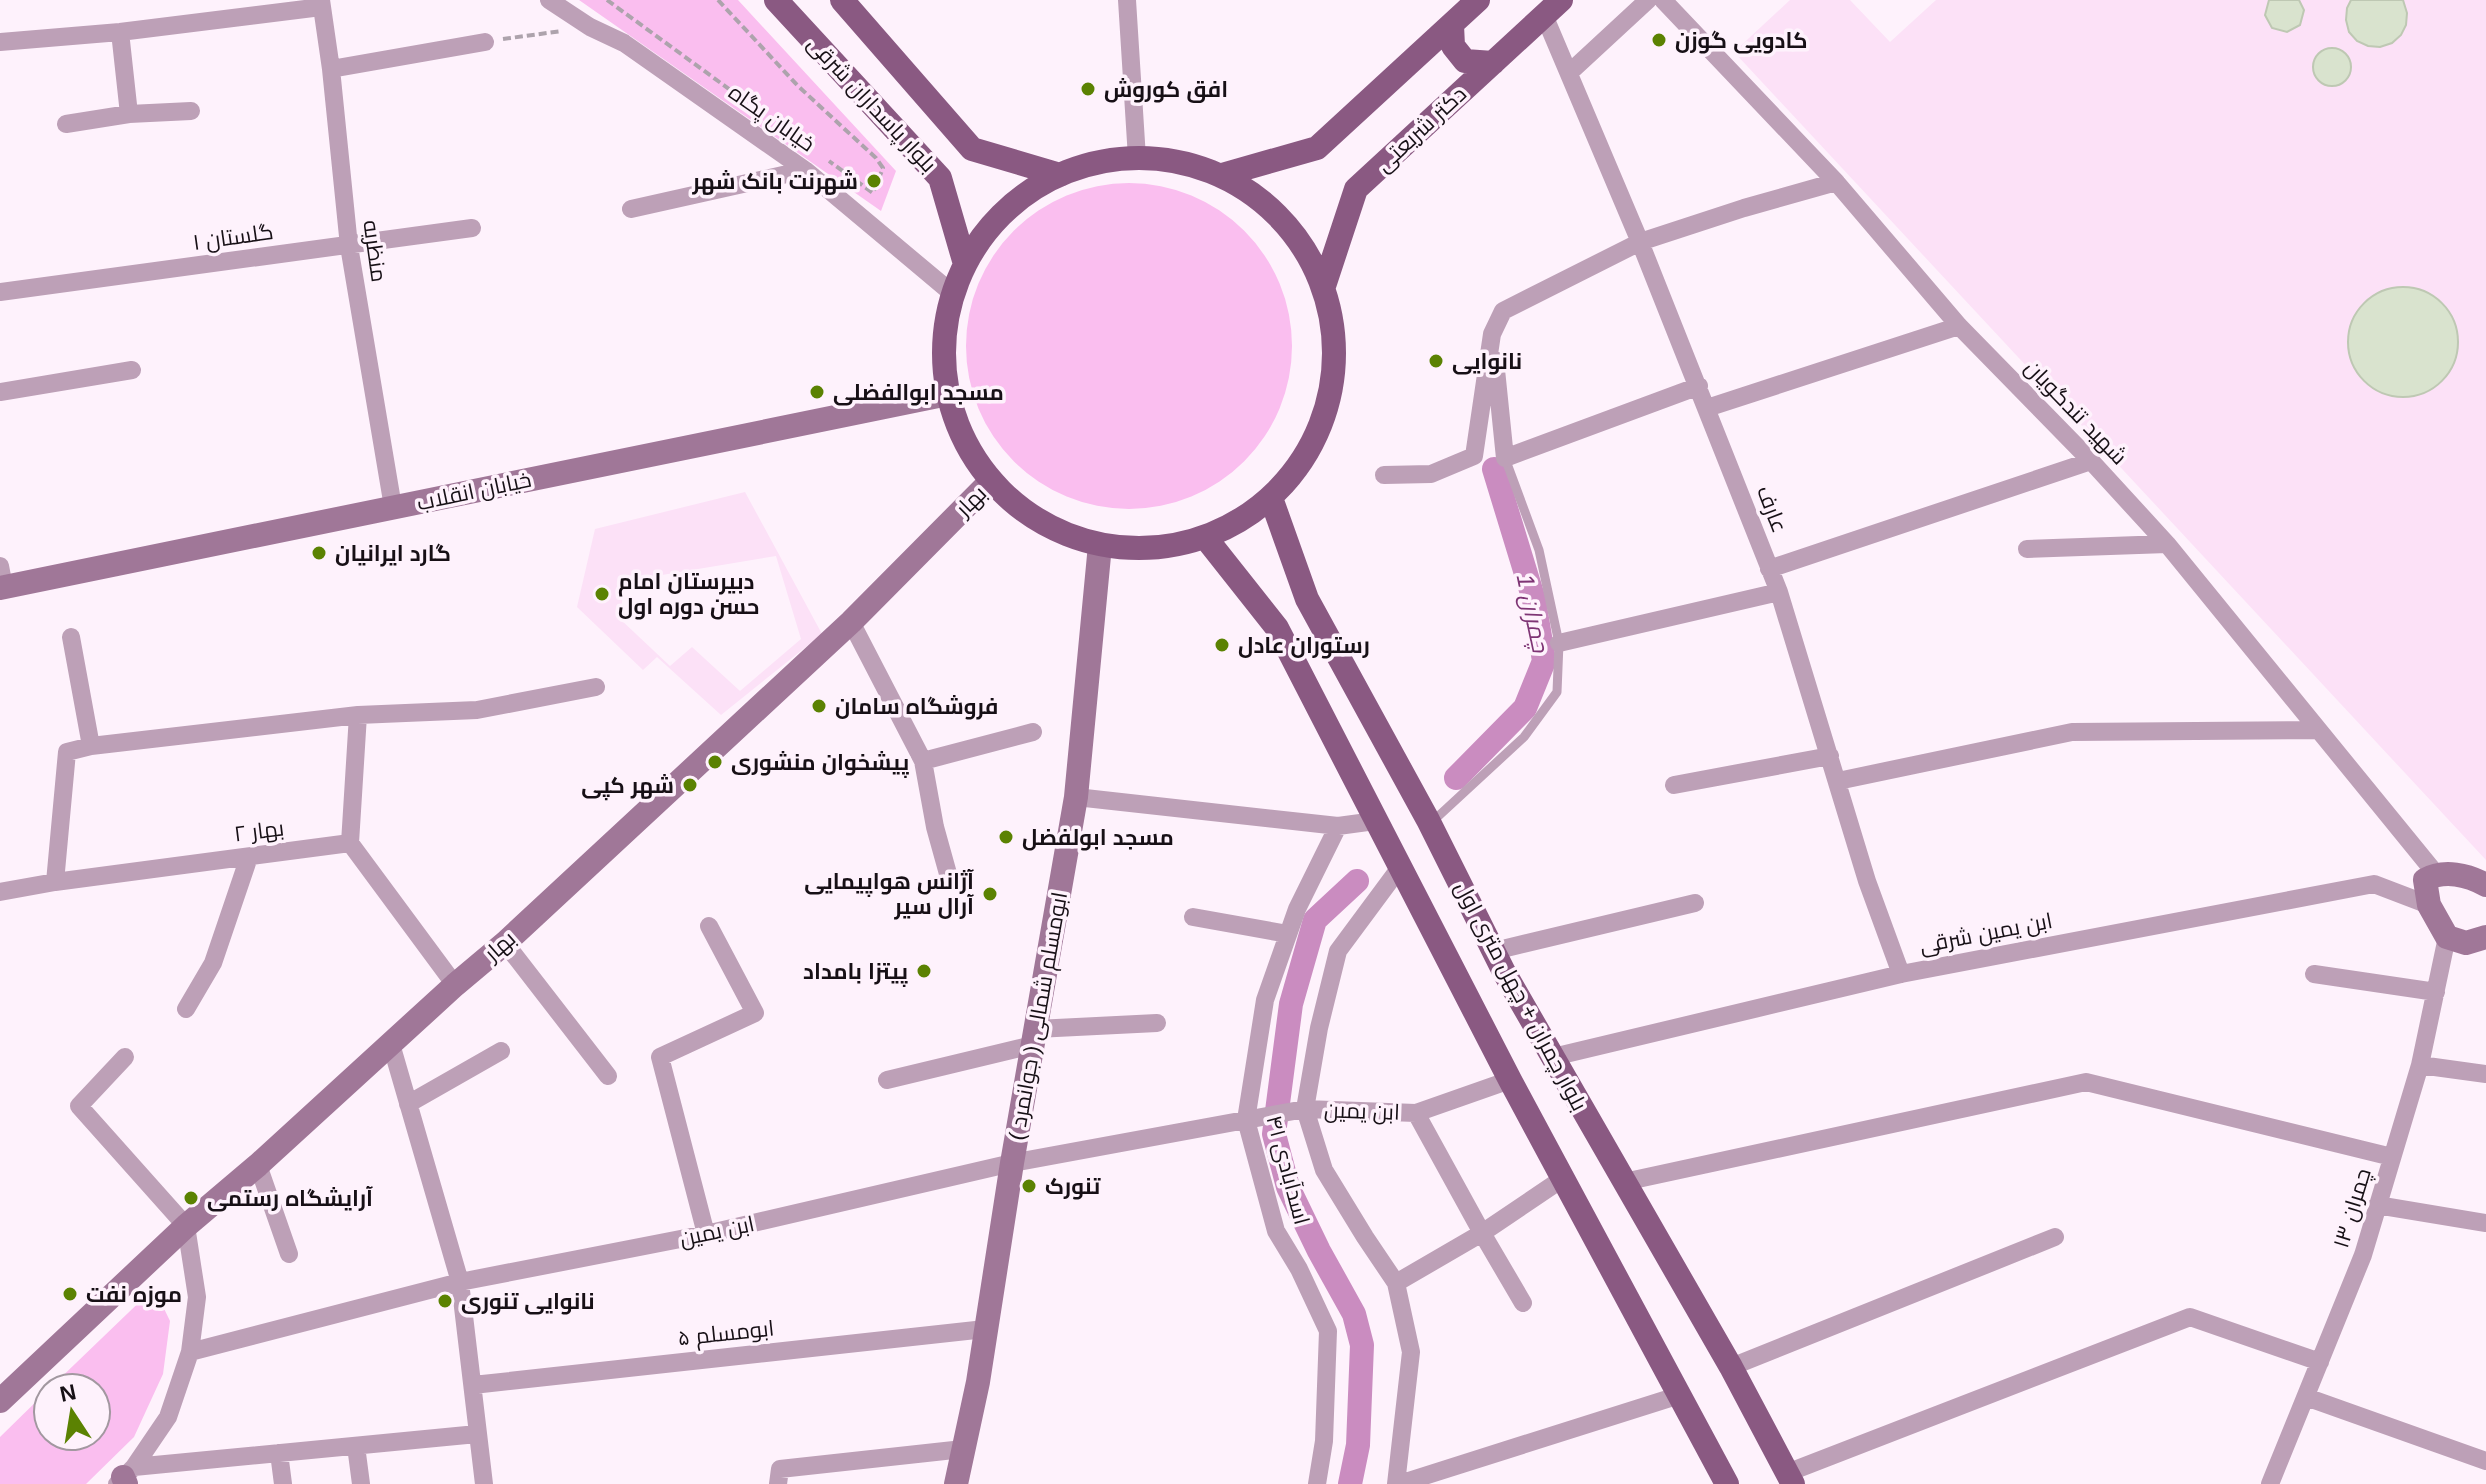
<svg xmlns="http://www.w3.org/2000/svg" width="2486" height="1484" font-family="Arial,Cairo,sans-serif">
<rect width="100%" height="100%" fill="#fef2fc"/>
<!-- built -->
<path fill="#fce1f7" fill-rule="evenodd" d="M1790,0H1850L1890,42L1936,0H2486V860L1734,52Z
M745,492L822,634L721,715L657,657L643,670L577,607L595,529ZM776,556L801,639L740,691L692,647L670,666L619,618L626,581Z"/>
<!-- green -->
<path fill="#fabeef" d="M579,0H738L896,171L881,211Z
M966 346a163 163 0 1 1 326 0a163 163 0 1 1-326 0Z
M154,1288L170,1321L163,1374L134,1437L86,1484H0V1437L48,1390V1436H96V1388H50Z"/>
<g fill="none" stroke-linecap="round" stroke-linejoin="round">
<!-- canal -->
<path stroke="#ca8cc0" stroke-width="24" d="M1456,778L1525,708L1544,661L1534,600L1494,469
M1350,1484L1358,1445L1362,1345L1354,1314L1319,1251L1288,1187L1274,1134L1291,1004L1315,920L1357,881"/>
</g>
<!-- building -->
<path fill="#d9e3ce" stroke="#bec8b3" stroke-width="2" d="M2269,0H2299L2304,10L2300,25L2287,32L2272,28L2265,15Z
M2351,0H2403L2407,13L2406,25L2401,35L2392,43L2380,47L2368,46L2357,41L2349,32L2346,20L2347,8Z
M2313 67a19 19 0 1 1 38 0a19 19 0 1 1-38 0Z
M2348 342a55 55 0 1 1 110 0a55 55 0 1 1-110 0Z"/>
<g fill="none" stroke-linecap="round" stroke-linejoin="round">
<!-- path -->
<path stroke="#ada3ac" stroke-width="4" stroke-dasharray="8 4" stroke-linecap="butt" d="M607,0L740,97
M718,0L798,86L876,158L883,168L873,193L829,161
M503,39L562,31"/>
<!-- lane -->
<path stroke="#bda0b7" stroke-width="9" d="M1432,822L1524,737L1557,692L1559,643L1539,550L1505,458"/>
<!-- street -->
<path stroke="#bda0b7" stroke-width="18" d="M321,0L331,69L349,246L393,507
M549,0L590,27L624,43L805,170L953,294
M1127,0L1137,158
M1663,0L1836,182L1959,326L2091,461L2167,544L2436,874
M1544,15L1640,242L1779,592L1867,881L1901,974
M0,42L120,32L321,7
M331,69L485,42
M1569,73L1648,0
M129,114L191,111
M66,124L129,114L120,32
M631,209L805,170
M0,292L472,228
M1495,360L1505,458L1699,386
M0,392L132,370
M1707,408L1959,326
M1384,475L1431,474L1474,456L1492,334L1503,311L1640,242L1744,208L1836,182
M2027,549L2167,544
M0,566L4,587
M1769,569L2091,461
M851,622L923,761L935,827L950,881
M71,637L91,746
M1559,643L1779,592
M923,761L1033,732
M1838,781L2072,732L2318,730
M1674,785L1830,756
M1076,797L1338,826L1375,821
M350,843L358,715
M55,882L67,752L91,746L358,715L477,710L596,687
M0,892L55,882L350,843L455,985
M1193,917L1288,934
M505,943L608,1076
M1494,951L1695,903
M2314,974L2436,992
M186,1009L213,963L249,857
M1036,1029L1157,1023
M391,1044L460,1282L484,1484
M1553,1057L1901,974L2374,884L2429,905
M2420,1065L2486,1074
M887,1080L1033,1045
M408,1104L501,1051
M1416,1113L1482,1233L1523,1303
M258,1165L289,1254
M1624,1182L2086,1082L2392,1157
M2377,1205L2486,1223
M706,1234L660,1057L755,1013L709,926
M1396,1283L1482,1233L1562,1179
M190,1352L460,1282L706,1234L1012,1163L1305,1109L1416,1113L1510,1080
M1731,1367L2055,1237
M473,1385L985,1329
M2306,1397L2486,1461
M356,1446L361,1484
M279,1453L283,1484
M134,1467L477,1434
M1787,1473L2190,1317L2320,1362
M117,1484L134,1467L168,1417L190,1352L197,1297L186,1226L79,1106L125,1057
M778,1484L780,1469L963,1449
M1317,1484L1324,1441L1328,1331L1299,1269L1276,1231L1246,1120L1265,1000L1297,909L1338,826
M1396,1484L1411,1352L1396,1283L1365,1237L1324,1170L1305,1109L1319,1028L1338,951L1401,866
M1399,1484L1680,1395
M2270,1484L2363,1255L2420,1065L2447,937"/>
<!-- secondary -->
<path stroke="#a07798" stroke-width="24" d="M0,588L948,394
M2486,885C2468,875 2444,869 2425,880L2429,905L2447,937L2466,943L2486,937
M0,1401L186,1226L258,1165L455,985L505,943L851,622L991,481
M123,1477L126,1484
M956,1484L978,1382L1012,1163L1076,797L1100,545"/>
<!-- primary -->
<path stroke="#8a5982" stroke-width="24" d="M776,0L940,178L965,264
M842,0L972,149L1060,175
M1452,25L1453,46L1465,61L1493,63
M944 353a195 195 0 1 1 390 0a195 195 0 1 1-390 0Z
M1222,175L1317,148L1478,0
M1324,286L1356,189L1561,0
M1271,498L1307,599L1428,820L1504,972L1731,1367L1793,1484
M1205,537L1277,628L1510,1080L1727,1484"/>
</g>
<!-- markers -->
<g fill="#5b8202" stroke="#fef2fc" stroke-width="3">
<circle cx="1659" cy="40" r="8"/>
<circle cx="1088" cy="89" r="8"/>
<circle cx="874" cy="181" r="8"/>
<circle cx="1436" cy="361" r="8"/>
<circle cx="817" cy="392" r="8"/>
<circle cx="319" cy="553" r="8"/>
<circle cx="602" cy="594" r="8"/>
<circle cx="1222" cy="645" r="8"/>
<circle cx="819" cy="706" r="8"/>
<circle cx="715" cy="762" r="8"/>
<circle cx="690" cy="785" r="8"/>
<circle cx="1006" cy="837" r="8"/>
<circle cx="990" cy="894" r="8"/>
<circle cx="924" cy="971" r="8"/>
<circle cx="1029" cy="1186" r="8"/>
<circle cx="191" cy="1198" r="8"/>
<circle cx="70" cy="1294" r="8"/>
<circle cx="445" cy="1301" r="8"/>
</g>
<g text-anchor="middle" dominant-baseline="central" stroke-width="7" stroke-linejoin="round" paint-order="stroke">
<!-- poi labels -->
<g font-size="22" font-weight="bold" fill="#171016" stroke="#fef2fc" text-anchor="start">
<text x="1675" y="40">کادویی گوزن</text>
<text x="1104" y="89">افق کوروش</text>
<text x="858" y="181" text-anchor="end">شهرنت بانک شهر</text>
<text x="1452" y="361">نانوایی</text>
<text x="833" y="392">مسجد ابوالفضلی</text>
<text x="335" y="553">گارد ایرانیان</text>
<text x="618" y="581">دبیرستان امام<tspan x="618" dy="25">حسن دوره اول</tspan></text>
<text x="1238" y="645">رستوران عادل</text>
<text x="835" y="706">فروشگاه سامان</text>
<text x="731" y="762">پیشخوان منشوری</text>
<text x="674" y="785" text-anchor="end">شهر کپی</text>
<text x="1022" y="837">مسجد ابولفضل</text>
<text x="974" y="881" text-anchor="end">آژانس هواپیمایی<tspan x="974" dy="25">آرال سیر</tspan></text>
<text x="908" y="971" text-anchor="end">پیتزا بامداد</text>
<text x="1045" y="1186">تنورک</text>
<text x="207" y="1198">آرایشگاه رستمی</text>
<text x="86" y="1294">موزه نفت</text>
<text x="461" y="1301">نانوایی تنوری</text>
</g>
<!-- street labels -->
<g font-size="22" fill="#171016" stroke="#fef2fc">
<text transform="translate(872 104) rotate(47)">بلوار پاسداران شرقی</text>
<text transform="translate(772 118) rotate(35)">خیابان پگاه</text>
<text transform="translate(1421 129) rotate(-43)">دکتر شریعتی</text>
<text transform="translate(233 237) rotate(-8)">گلستان ۱</text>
<text transform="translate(375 251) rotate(82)">منظریه</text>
<text transform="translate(2076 412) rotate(46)">شهید تندگویان</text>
<text transform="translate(474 491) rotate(-12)">خیابان انقلاب</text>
<text transform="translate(971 501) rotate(-45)">بهار</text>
<text transform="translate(1772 509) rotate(69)">عارف</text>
<text transform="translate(259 831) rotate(-7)">بهار ۲</text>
<text transform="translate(1986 933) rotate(-11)">ابن یمین شرقی</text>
<text transform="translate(500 946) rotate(-41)">بهار</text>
<text transform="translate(1521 996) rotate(62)">بلوار چمران + چهل متری اول</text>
<text transform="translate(1038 1016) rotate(-80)">ابومسلم شمالی ( جوانمرد )</text>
<text transform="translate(1362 1111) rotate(2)">ابن یمین</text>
<text transform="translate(1288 1170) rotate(75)">اسدآبادی ۴۱</text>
<text transform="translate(2352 1208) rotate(-73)">چمران ۱۳</text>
<text transform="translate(717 1231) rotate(-12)">ابن یمین</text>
<text transform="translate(726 1333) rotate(-6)">ابومسلم ۵</text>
</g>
<!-- water labels -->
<g font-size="24" font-style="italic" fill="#7e3474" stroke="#fef2fc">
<text transform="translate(1533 613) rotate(78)">چمران 1</text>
</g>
</g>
<!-- north arrow -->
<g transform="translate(72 1412) rotate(348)"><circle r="38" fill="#fef2fc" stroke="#a298a0" stroke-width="2"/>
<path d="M0-6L14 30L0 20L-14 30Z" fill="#5b8202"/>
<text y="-12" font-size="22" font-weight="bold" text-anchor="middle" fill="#171016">N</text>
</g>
</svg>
